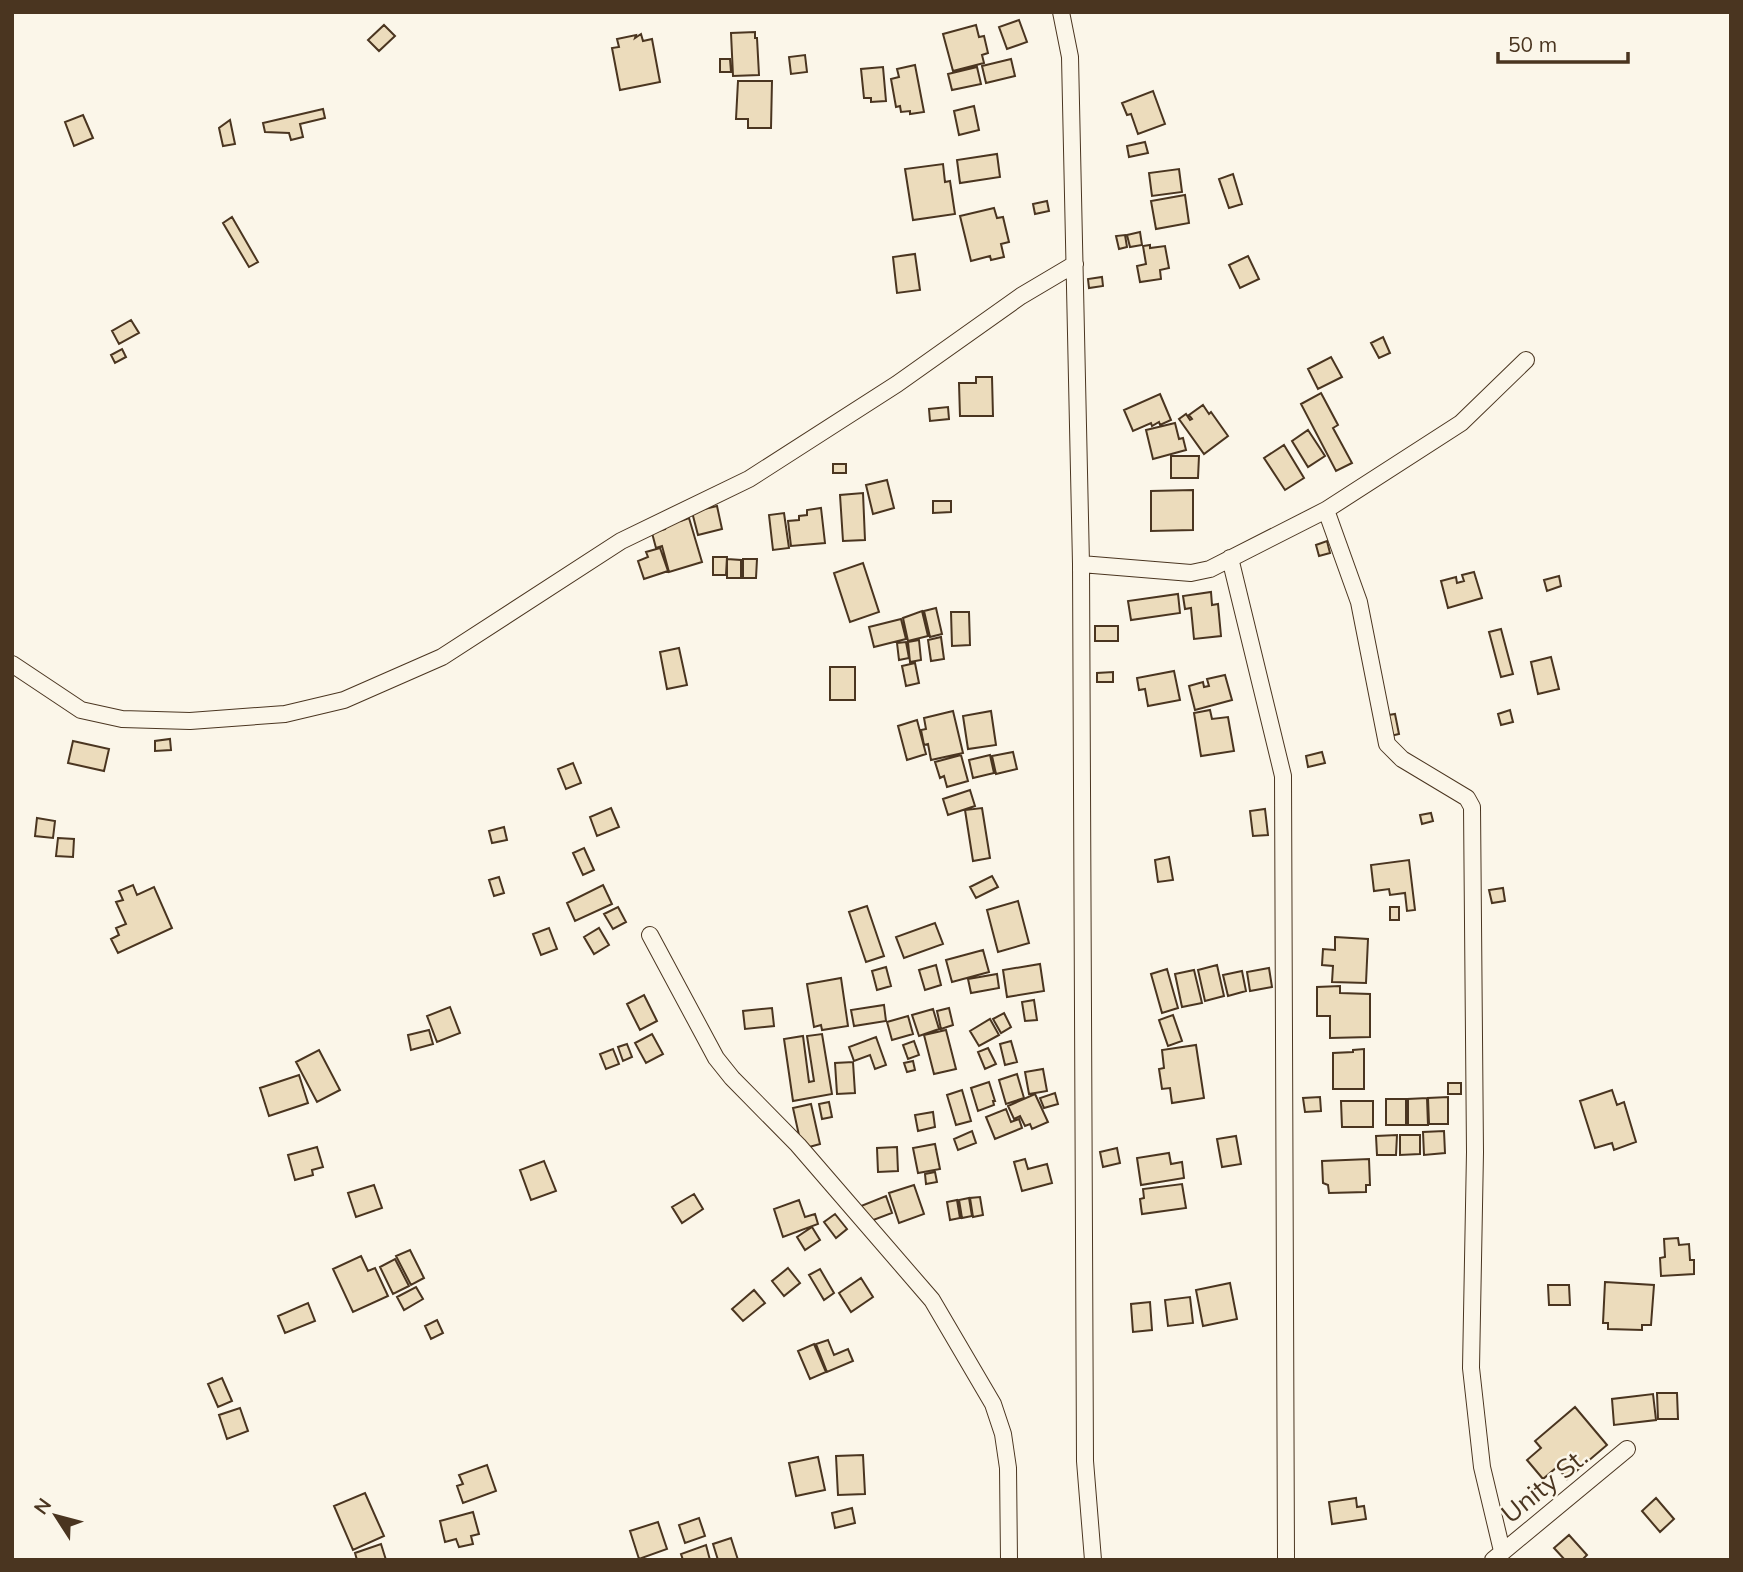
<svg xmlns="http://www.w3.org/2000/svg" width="1743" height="1572" font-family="Mulish,sans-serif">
<rect width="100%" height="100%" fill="#fbf6e9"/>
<!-- building -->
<path fill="#ecdcbc" stroke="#4a3520" stroke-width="2" d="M1019,20L1027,42L1007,49L999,27Z
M384,25L395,36L379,51L368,40Z
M976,25L979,37L984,36L988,53L982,55L984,63L953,71L943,34Z
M755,32V38H757L759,75L733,76L731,33Z
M641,34L643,41L652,39L660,82L620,90L612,48L619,47L617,39L636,35L635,38Z
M805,55L807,72L791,74L789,57Z
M720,59H730L731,72H720Z
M1011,59L1015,76L986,83L982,66Z
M915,65L924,112L910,114V111L901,112L900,106L896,107L891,79L899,77L897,69Z
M883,67L886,101L871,102V98H864L861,69Z
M977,67L981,84L952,90L948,74Z
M738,81H772L771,128H748V119H736Z
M1153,91L1165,124L1138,134L1131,114L1127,115L1122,103Z
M974,106L979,130L959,135L954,111Z
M323,109L325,118L300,124L303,137L291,140L289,133L265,132L263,123Z
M83,115L93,138L74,146L65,122Z
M230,120L235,144L223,146L219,128Z
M1145,142L1148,153L1129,157L1127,146Z
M997,154L1000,177L960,183L957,160Z
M943,164L945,182L950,181L955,214L913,220L905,169Z
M1179,169L1182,192L1152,196L1149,173Z
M1233,174L1242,204L1229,208L1219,179Z
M1185,195L1189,223L1156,229L1151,201Z
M1047,201L1049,211L1035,214L1033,204Z
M994,208L997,218L1003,217L1009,242L1001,244L1004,257L991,260L990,256L971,261L960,216Z
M232,217L258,262L249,267L223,223Z
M1140,232L1142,245L1130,247L1127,235Z
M1125,235L1127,247L1119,249L1116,236Z
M1150,245V248L1165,246L1169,268L1160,270L1161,279L1140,282L1137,266L1146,264L1143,246Z
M915,254L920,290L897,293L893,257Z
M1248,256L1259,279L1240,288L1229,265Z
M1102,277L1103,286L1089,288L1088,279Z
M131,320L139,333L119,344L112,331Z
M1383,337L1390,353L1379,358L1371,343Z
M122,349L126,357L115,363L111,355Z
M1331,357L1342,377L1318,389L1308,369Z
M976,377H992L993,416H960L959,383H976Z
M1321,393L1338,425L1333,428L1352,463L1336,471L1301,404Z
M1160,394L1171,420L1160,425L1159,422L1152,426L1151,423L1133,431L1124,410Z
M1203,405L1209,414L1211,412L1228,436L1204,454L1179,419L1186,414L1190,420L1192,419L1189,415Z
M948,407L949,419L930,421L929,409Z
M1175,423L1179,439L1183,438L1186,450L1153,459L1146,430Z
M1308,430L1325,456L1308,467L1292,441Z
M1284,445L1304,478L1285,490L1264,458Z
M1171,456H1199L1198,478H1171Z
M833,464H846V473H833Z
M887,480L894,508L873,514L866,485Z
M1193,490V530L1151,531V491Z
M863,493L865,540L843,541L840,495Z
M933,501H951V512L933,513Z
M717,506L722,529L698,535L692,512Z
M821,508L825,543L791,546L788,521L799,520V516L807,515V510Z
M784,513L789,548L773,550L769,515Z
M680,517L681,521L689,518L702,562L669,572L662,546L656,548L652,533L665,529L663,522Z
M1327,541L1330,553L1319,556L1316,545Z
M660,548L668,571L644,579L638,561L648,557L646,552Z
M713,557H727L726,575H713Z
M727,559L741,560V578H727Z
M743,559H757L756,578H743Z
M863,563L879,612L850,622L834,573Z
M1474,572L1482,598L1448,608L1441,581L1456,577L1457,583L1464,581L1462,575Z
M1559,576L1561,586L1547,591L1544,580Z
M1211,592L1212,605L1218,604L1221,636L1194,639L1191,608L1185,609L1183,596Z
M1178,594L1180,613L1131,620L1128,601Z
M936,608L942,634L930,637L924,611Z
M922,611L928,636L908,641L903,618Z
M951,612H969L970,645L952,646Z
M901,619L906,639L874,647L869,627Z
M1095,626H1118V641H1095Z
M1501,629L1513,674L1501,677L1489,632Z
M941,637L944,659L931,661L928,640Z
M919,640L921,660L910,662L908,642Z
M906,642L909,658L899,660L897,643Z
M679,648L687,685L667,689L660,652Z
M1551,657L1559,689L1538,694L1531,662Z
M915,663L919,683L906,686L902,666Z
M830,667H855V700H830Z
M1174,671L1180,700L1148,706L1145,689L1139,690L1137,678Z
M1113,672V682H1097V673Z
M1225,675L1232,700L1195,710L1189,686L1203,682L1204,687L1209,686L1207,679Z
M1210,710L1212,719L1228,717L1234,751L1201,756L1194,713Z
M1510,710L1513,722L1501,725L1498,714Z
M953,711L963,753L931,760L928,744L924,745L921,730L926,729L924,718Z
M991,711L996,745L968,749L963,716Z
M1395,714L1399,734L1386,737L1382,716Z
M917,720L926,754L907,760L898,726Z
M170,739L171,750L155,751V741Z
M73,741L109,749L104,771L68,763Z
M1013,752L1017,769L996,774L992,756Z
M1322,752L1325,763L1308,767L1306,756Z
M961,755L968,781L947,787L944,776L940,778L935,762Z
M990,755L994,773L973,778L969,760Z
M573,763L581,783L566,789L558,769Z
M970,790L975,806L948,815L943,799Z
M611,808L619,827L597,836L590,817Z
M982,808L990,858L973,861L965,810Z
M1265,809L1268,835L1253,836L1250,811Z
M1431,813L1433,821L1422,824L1420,815Z
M37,818L55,821L53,838L35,836Z
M504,827L507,840L492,843L489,831Z
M58,838L74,839L73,857L56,856Z
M584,848L594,870L583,875L573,853Z
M1169,857L1173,880L1158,882L1155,860Z
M1409,860L1415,910L1407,911L1405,893L1390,895L1389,889L1374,891L1371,865Z
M992,876L998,887L976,898L970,887Z
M499,877L504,893L494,896L489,880Z
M133,885L137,895L154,887L172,928L118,953L111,939L119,935L116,928L126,924L116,902L123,900L119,891Z
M603,885L612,904L575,921L567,903Z
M1503,888L1505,901L1492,903L1489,890Z
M1018,901L1029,943L998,952L987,910Z
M867,906L884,956L866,962L849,912Z
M618,907L626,922L613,929L604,914Z
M1390,907H1399V920H1390Z
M935,923L943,944L904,958L896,937Z
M549,928L557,949L541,955L533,934Z
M599,928L609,945L594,954L584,937Z
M1335,937L1368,939L1366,983L1332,982L1333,966L1322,965L1323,949L1335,950Z
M983,950L989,972L952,982L946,960Z
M1040,964L1044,991L1007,997L1003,970Z
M936,965L941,985L925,990L919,970Z
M1217,965L1224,996L1205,1001L1198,970Z
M886,967L891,986L877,990L872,971Z
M1269,968L1272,987L1250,991L1247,972Z
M1167,969L1178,1008L1162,1013L1151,974Z
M1194,970L1202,1003L1182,1007L1175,974Z
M1242,971L1246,991L1228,996L1223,975Z
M997,974L999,988L971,993L968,979Z
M841,978L848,1026L822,1030L821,1025L814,1027L807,984Z
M1340,986V993L1370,994V1037L1330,1038V1016H1317V987Z
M644,995L657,1021L640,1030L627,1004Z
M1034,1000L1037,1020L1025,1021L1022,1002Z
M884,1005L886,1021L854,1026L851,1010Z
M450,1007L460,1033L437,1042L427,1016Z
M772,1008L774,1026L745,1029L743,1011Z
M949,1008L953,1025L941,1029L937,1011Z
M933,1009L939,1029L919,1036L912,1015Z
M1004,1013L1011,1027L1001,1033L993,1019Z
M1173,1015L1182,1041L1168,1046L1159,1020Z
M908,1016L913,1034L892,1040L887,1022Z
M990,1019L999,1035L979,1046L970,1031Z
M429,1030L433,1044L411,1050L408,1035Z
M946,1030L956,1069L934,1074L924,1035Z
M652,1034L663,1054L646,1063L635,1043Z
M822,1034L832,1094L793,1101L784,1039L803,1036L809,1082L814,1081L807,1036Z
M876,1037L886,1065L875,1069L870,1055L854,1061L849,1047Z
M914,1041L919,1055L908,1059L903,1045Z
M1011,1041L1017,1062L1005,1065L1000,1044Z
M627,1044L632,1057L623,1061L618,1047Z
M1196,1045L1204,1098L1172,1103L1170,1088L1162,1089L1159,1069L1164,1068L1162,1050Z
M988,1048L996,1064L985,1069L978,1052Z
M613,1049L619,1064L606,1069L600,1054Z
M1364,1049V1089H1333V1053L1353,1052V1050Z
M319,1050L340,1090L317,1102L296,1062Z
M913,1061L915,1070L907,1072L904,1063Z
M853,1062L855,1093L837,1094L835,1063Z
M1043,1069L1047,1091L1029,1094L1025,1072Z
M1017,1074L1024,1098L1006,1104L999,1080Z
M299,1075L308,1103L269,1116L260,1088Z
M989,1082L995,1101H993L994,1105L978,1111L971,1088Z
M1448,1083H1461V1094H1448Z
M962,1090L971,1121L956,1125L947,1095Z
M1612,1090L1617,1105L1624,1102L1636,1142L1614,1150L1612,1143L1595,1148L1580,1101Z
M1055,1093L1058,1104L1044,1108L1040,1098Z
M1035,1094L1048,1122L1032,1129L1030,1124L1025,1126L1020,1116L1014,1119L1008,1106Z
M1320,1097L1321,1111L1305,1112L1303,1098Z
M1448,1097V1124H1429L1428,1098Z
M1427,1098L1428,1125H1408V1099Z
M1386,1099H1406V1125H1386Z
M1341,1101H1373V1127H1342Z
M829,1102L832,1117L822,1119L819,1104Z
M811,1104L820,1144L802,1149L793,1108Z
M1006,1109L1011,1122L1019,1119L1022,1128L995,1139L986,1117Z
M933,1112L935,1127L918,1131L915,1115Z
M972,1131L976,1143L958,1150L954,1139Z
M1444,1131L1445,1153L1424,1155L1423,1132Z
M1397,1135L1396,1155H1377L1376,1136Z
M1400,1135H1420V1154L1400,1155Z
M1236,1136L1241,1164L1222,1167L1217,1139Z
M935,1144L940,1169L918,1173L913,1148Z
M317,1147L323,1167L312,1170L313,1175L295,1180L288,1155Z
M897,1147L898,1171L878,1172L877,1148Z
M1117,1148L1120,1163L1103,1167L1100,1152Z
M1169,1153L1171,1164L1182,1162L1184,1178L1141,1185L1137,1158Z
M1025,1159L1028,1169L1047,1164L1052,1183L1022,1191L1014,1162Z
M1369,1159L1370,1185H1366V1192L1329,1193L1328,1185L1323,1183L1322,1161Z
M544,1161L556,1191L531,1200L520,1170Z
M935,1172L937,1182L926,1184L925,1174Z
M1182,1184L1186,1208L1142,1214L1140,1199L1144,1198L1143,1189Z
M374,1185L382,1208L356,1217L348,1193Z
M914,1185L924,1214L899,1223L889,1193Z
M694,1194L703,1209L682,1223L672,1207Z
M886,1196L892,1213L868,1222L861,1206Z
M980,1197L983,1215L973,1217L970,1198Z
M969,1198L972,1216L962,1218L959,1200Z
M799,1200L805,1217L815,1214L818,1224L783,1237L774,1209Z
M957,1200L960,1218L950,1220L947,1202Z
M835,1214L847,1229L836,1238L824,1222Z
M812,1227L820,1240L805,1250L797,1237Z
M1678,1238L1679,1245L1689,1244L1690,1260H1694V1274L1661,1276L1660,1258L1665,1257L1664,1239Z
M410,1250L424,1278L411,1285L396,1256Z
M361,1256L368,1271L375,1268L388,1296L353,1312L333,1269Z
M395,1259L409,1286L393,1294L380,1267Z
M788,1268L800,1283L784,1296L772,1281Z
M820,1269L834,1293L824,1300L809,1275Z
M861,1278L873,1297L851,1312L839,1293Z
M1605,1282L1654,1285L1651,1325H1642V1330L1608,1329V1323H1603Z
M1230,1283L1237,1319L1203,1326L1196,1290Z
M1548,1285H1569L1570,1305H1549Z
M416,1287L423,1299L404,1310L397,1297Z
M754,1290L765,1303L743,1321L732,1309Z
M1190,1297L1193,1323L1168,1326L1165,1300Z
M1150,1302L1152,1330L1133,1332L1131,1304Z
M308,1303L315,1321L285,1333L278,1316Z
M437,1320L443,1333L431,1339L425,1326Z
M828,1340L834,1355L848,1349L853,1361L827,1372L816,1344Z
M814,1344L826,1372L810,1379L798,1351Z
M222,1378L232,1401L218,1407L208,1384Z
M1657,1393H1677L1678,1419H1658Z
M1653,1394L1656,1420L1614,1425L1612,1399Z
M1575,1407L1607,1445L1567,1479L1557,1467L1543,1479L1527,1460L1541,1448L1535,1441Z
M240,1408L248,1431L227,1439L219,1415Z
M863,1455L865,1494L838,1495L836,1456Z
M818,1457L825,1490L796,1496L789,1463Z
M487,1465L496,1491L463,1503L457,1486L463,1484L459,1475Z
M365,1493L384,1536L353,1550L334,1506Z
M1356,1498L1357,1507L1364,1506L1366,1519L1332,1524L1329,1502Z
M1656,1498L1674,1519L1660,1532L1642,1511Z
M852,1508L855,1523L835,1528L832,1513Z
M473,1512L479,1534L471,1536L473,1544L459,1547L456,1539L445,1542L440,1521Z
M699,1518L705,1536L685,1543L679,1525Z
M658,1522L667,1549L639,1559L630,1531Z
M1569,1535L1587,1555L1582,1560H1565L1554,1548Z
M731,1538L738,1560H718L713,1544Z
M381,1544L386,1560H357L355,1553Z
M706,1545L710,1560H683L681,1554Z"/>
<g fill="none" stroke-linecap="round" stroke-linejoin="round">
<!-- minor casing -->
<g stroke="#4a3520" stroke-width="18">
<path id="minor" d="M1061,12L1070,57L1081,564L1085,1461L1093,1560
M1326,510L1359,602L1387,744L1402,759L1467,798L1472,807L1475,1152L1471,1368L1482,1467L1502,1551
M1230,558L1283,776L1286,1560
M1081,564L1191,573L1210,569L1326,510L1461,423L1526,360
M12,664L81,710L122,719L190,721L285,714L344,700L442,657L621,541L749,479L897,384L1021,296L1075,264
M650,935L716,1058L732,1078L798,1145L932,1300L993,1404L1003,1434L1008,1468L1009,1560
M1493,1560L1627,1449"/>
</g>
<!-- minor -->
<use href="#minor" stroke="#fbf6e9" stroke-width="16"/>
</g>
<g text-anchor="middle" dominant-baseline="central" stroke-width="5" stroke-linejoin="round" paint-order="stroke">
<!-- street labels -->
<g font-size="26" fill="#4a3520" stroke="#fbf6e9">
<text transform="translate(1544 1485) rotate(-39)">Unity St.</text>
</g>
</g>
<!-- border -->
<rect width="1743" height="1572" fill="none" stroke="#4a3520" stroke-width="28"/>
<!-- north arrow -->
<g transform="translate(56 1516) rotate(306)" stroke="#fbf6e9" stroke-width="5" paint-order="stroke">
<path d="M0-5L12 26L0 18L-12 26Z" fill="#4a3520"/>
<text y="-10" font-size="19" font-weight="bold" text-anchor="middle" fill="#4a3520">N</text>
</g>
<!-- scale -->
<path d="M1498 52v10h130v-10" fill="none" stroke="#4a3520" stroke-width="3.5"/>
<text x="1508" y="52" font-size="21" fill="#4a3520" stroke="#fbf6e9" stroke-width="5" paint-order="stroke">50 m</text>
</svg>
